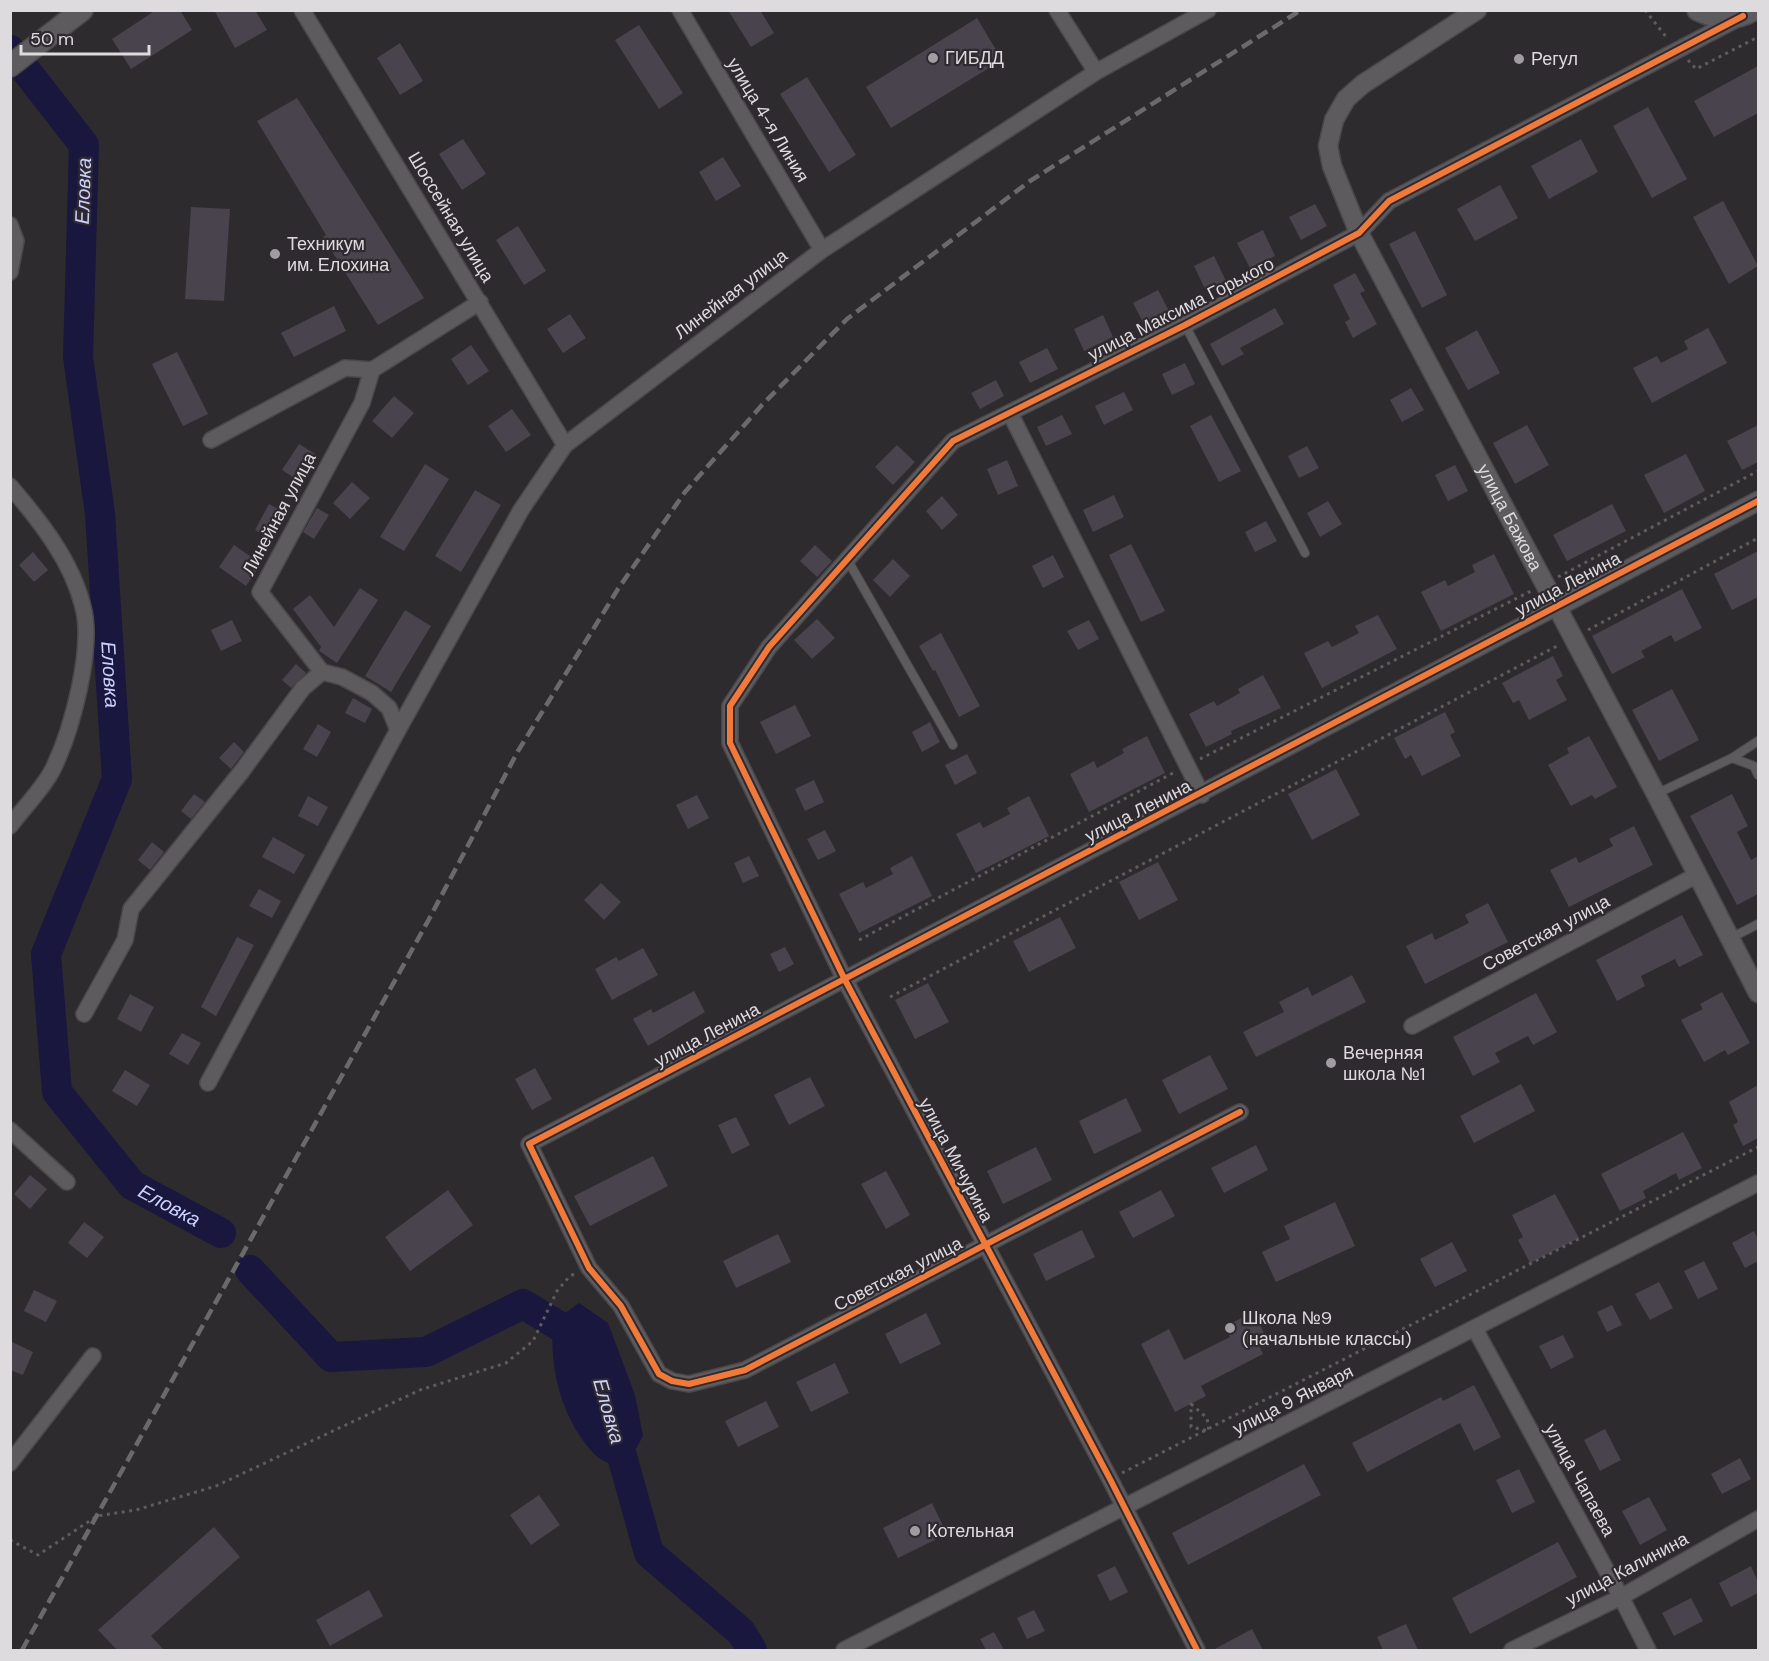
<svg xmlns="http://www.w3.org/2000/svg" width="1769" height="1661" font-family="'DM Sans',sans-serif">
<rect width="100%" height="100%" fill="#2e2b2f"/>
<!-- water -->
<path fill="#19173d" d="M579,1303L608,1323L635,1395L643,1436L625,1469C617,1465 602,1462 596,1456C562,1421 549,1369 553,1322Z"/>
<g fill="none" stroke-linecap="round" stroke-linejoin="round">
<!-- river -->
<g stroke="#19173d" stroke-width="30">
<path id="s1" d="M10,50L84,145L78,357L100,514L117,779L46,954L57,1092L132,1185L221,1233"/>
<path d="M250,1270L331,1357L426,1352L523,1304L587,1343"/>
<path d="M615,1431L649,1553L741,1632L752,1650"/>
</g>
</g>
<!-- building -->
<path fill="#48434d" d="M156,10H180L192,30L131,69L112,39Z
M214,10H255L267,30L235,48Z
M728,10H760L774,33L751,47Z
M977,18L1002,60L891,128L866,87Z
M639,25L683,93L659,109L615,40Z
M400,43L423,81L400,95L377,58Z
M1758,66V113L1714,137L1694,101Z
M807,77L856,155L829,172L780,94Z
M297,98L424,298L378,325L323,237L326,235L257,121Z
M1648,107L1687,179L1652,198L1613,126Z
M463,139L486,174L462,190L439,154Z
M1581,139L1598,172L1549,199L1531,166Z
M723,157L741,186L716,201L699,172Z
M1500,185L1518,218L1475,241L1457,209Z
M1723,201L1758,266L1729,284L1693,217Z
M1315,204L1327,226L1301,240L1289,217Z
M191,207L230,209L224,301L185,299Z
M518,226L546,271L524,285L496,240Z
M1263,230L1275,256L1250,268L1237,243Z
M1415,231L1447,295L1422,308L1389,244Z
M1214,256L1226,281L1206,291L1194,266Z
M1355,273L1365,291L1360,293L1377,324L1353,338L1345,322L1350,319L1333,285Z
M1158,290L1170,313L1145,326L1133,303Z
M334,306L346,331L294,357L281,333Z
M1275,308L1284,324L1240,348L1244,354L1222,366L1210,344Z
M570,314L586,338L563,353L547,329Z
M1103,315L1113,337L1084,351L1074,329Z
M1708,328L1727,363L1652,403L1633,368L1657,356L1661,363L1688,349L1684,341Z
M1477,330L1500,373L1468,390L1445,348Z
M471,345L489,371L468,385L451,359Z
M1047,348L1058,369L1030,383L1019,362Z
M177,352L208,414L183,426L152,364Z
M1185,363L1195,384L1172,395L1162,374Z
M996,380L1004,396L980,409L971,393Z
M1411,388L1424,410L1402,422L1390,400Z
M1124,392L1133,410L1104,425L1095,406Z
M394,396L414,413L392,438L372,421Z
M512,409L531,435L506,452L488,426Z
M1062,415L1072,434L1046,446L1037,427Z
M1211,415L1241,471L1219,482L1190,426Z
M1527,425L1549,465L1515,484L1493,443Z
M1758,425V462L1742,470L1727,441Z
M299,444L317,455L300,482L282,470Z
M897,445L915,462L893,485L875,467Z
M1307,446L1319,468L1299,478L1288,456Z
M1686,454L1705,491L1664,513L1644,475Z
M1007,460L1018,486L998,495L987,469Z
M425,464L449,479L404,551L380,537Z
M1455,465L1468,491L1448,501L1435,475Z
M352,482L370,498L350,519L333,503Z
M475,490L501,505L461,572L435,556Z
M1114,495L1124,517L1093,532L1083,510Z
M942,496L958,515L942,530L926,511Z
M1328,501L1342,524L1320,537L1307,513Z
M269,504L286,513L272,539L255,530Z
M1612,504L1626,531L1567,561L1553,535Z
M317,508L329,515L314,539L303,532Z
M1266,521L1277,541L1255,552L1245,532Z
M1131,544L1165,611L1141,622L1109,555Z
M234,545L261,564L246,586L219,567Z
M815,545L832,561L817,577L800,561Z
M1758,551V597L1732,610L1714,574Z
M33,552L48,570L34,582L19,565Z
M1494,554L1514,594L1441,631L1421,592L1445,580L1448,586L1475,572L1472,565Z
M1053,555L1064,577L1043,588L1032,566Z
M893,559L910,576L890,597L873,580Z
M360,588L378,600L337,663L319,651L321,647L293,609L310,595L334,627Z
M1682,589L1702,628L1675,642L1671,635L1641,651L1645,657L1612,674L1592,636Z
M405,610L431,626L391,692L365,676Z
M1378,615L1397,649L1322,688L1304,653L1328,641L1332,647L1359,633L1355,626Z
M817,619L835,638L812,659L794,640Z
M232,620L242,641L221,651L211,630Z
M1089,620L1099,639L1078,650L1067,631Z
M941,633L980,706L959,717L935,670L933,671L919,646Z
M1553,656L1563,676L1556,680L1567,700L1529,720L1519,700L1513,703L1502,683Z
M296,664L306,673L291,688L282,680Z
M1263,675L1281,708L1231,731L1232,734L1206,747L1189,714L1214,701L1217,706L1240,693L1238,689Z
M1672,689L1699,740L1659,761L1632,710Z
M353,698L372,709L365,723L345,713Z
M795,705L811,736L776,754L760,722Z
M1445,712L1455,732L1450,735L1461,756L1422,776L1411,755L1405,759L1394,738Z
M930,722L940,742L922,752L912,732Z
M318,724L331,732L317,757L303,749Z
M1147,736L1165,773L1089,812L1070,774L1094,761L1097,768L1124,753L1122,749Z
M1589,736L1617,787L1595,799L1592,795L1571,806L1548,765L1569,753L1567,748Z
M234,742L244,752L231,769L219,758Z
M967,754L977,773L955,785L945,765Z
M1336,769L1360,815L1312,840L1288,794Z
M814,780L824,802L805,811L795,789Z
M194,794L205,802L191,819L181,811Z
M1732,794L1748,826L1737,832L1751,860L1758,856V894L1737,905L1690,816Z
M697,795L709,818L688,829L676,805Z
M308,796L328,807L318,826L298,816Z
M1029,796L1049,836L976,873L956,834L980,822L983,828L1010,814L1007,808Z
M1634,826L1653,865L1569,907L1550,870L1576,857L1579,863L1613,846L1609,839Z
M825,830L836,851L818,860L807,839Z
M273,837L305,855L294,874L262,857Z
M152,842L164,852L150,870L138,860Z
M749,856L759,876L743,883L734,863Z
M912,856L932,896L859,933L839,894L863,882L866,888L893,874L890,868Z
M1158,862L1178,900L1139,920L1119,882Z
M601,883L621,902L604,920L584,900Z
M259,889L281,901L272,918L249,906Z
M1488,903L1508,942L1425,984L1406,946L1432,933L1435,940L1469,923L1465,915Z
M1682,915L1703,955L1679,967L1675,959L1641,976L1645,986L1617,1001L1596,960Z
M1060,917L1076,948L1029,972L1013,941Z
M237,937L254,945L216,1016L201,1007Z
M785,947L794,964L779,972L770,954Z
M643,948L658,975L612,1000L595,969L616,957L619,961Z
M1352,975L1366,1002L1256,1057L1243,1032L1284,1012L1279,1002L1308,987L1312,996Z
M928,983L949,1022L915,1039L895,1000Z
M694,991L705,1012L648,1046L633,1019L651,1009L653,1013Z
M1722,992L1750,1043L1728,1055L1725,1050L1704,1062L1681,1020L1703,1009L1700,1004Z
M1536,993L1557,1032L1533,1045L1528,1036L1495,1053L1500,1062L1473,1076L1453,1037Z
M130,994L154,1007L141,1032L117,1019Z
M182,1033L201,1043L188,1065L169,1054Z
M1210,1055L1228,1089L1179,1114L1162,1080Z
M535,1068L552,1099L532,1110L515,1079Z
M125,1070L150,1085L137,1106L112,1091Z
M810,1077L825,1106L789,1125L774,1095Z
M1521,1084L1535,1111L1474,1143L1460,1116Z
M1758,1085V1138L1743,1146L1733,1125L1738,1122L1729,1102Z
M1126,1098L1142,1131L1094,1154L1079,1121Z
M736,1117L750,1145L732,1154L718,1125Z
M1683,1132L1702,1168L1679,1180L1676,1173L1643,1191L1646,1198L1620,1211L1601,1174Z
M1256,1145L1268,1170L1224,1193L1211,1168Z
M1036,1147L1052,1180L1003,1204L987,1171Z
M653,1156L668,1186L590,1226L574,1196Z
M886,1171L910,1215L886,1229L861,1184Z
M30,1175L47,1189L30,1209L14,1194Z
M448,1190L473,1225L410,1271L385,1237Z
M1161,1190L1175,1216L1133,1238L1119,1212Z
M1555,1194L1579,1238L1530,1263L1518,1240L1523,1237L1512,1215Z
M1335,1202L1355,1246L1276,1282L1262,1252L1290,1239L1284,1226Z
M84,1222L104,1237L87,1258L68,1243Z
M1082,1230L1095,1257L1046,1281L1033,1254Z
M1754,1231L1758,1239V1261L1745,1268L1732,1243Z
M778,1234L791,1262L736,1288L723,1261Z
M1452,1242L1467,1271L1435,1287L1420,1259Z
M1704,1261L1718,1289L1698,1299L1684,1271Z
M1659,1282L1673,1308L1650,1320L1635,1294Z
M34,1290L57,1301L46,1322L24,1311Z
M1612,1305L1622,1325L1607,1332L1597,1312Z
M926,1313L941,1344L900,1364L885,1334Z
M1245,1316L1250,1327L1259,1323L1268,1341L1259,1346L1263,1354L1201,1386L1206,1396L1175,1412L1141,1344L1169,1329L1184,1360L1230,1337L1225,1327Z
M1563,1335L1574,1357L1551,1369L1539,1346Z
M10,1341L33,1352L23,1375L10,1370Z
M835,1363L849,1393L811,1412L796,1382Z
M1474,1385L1501,1437L1474,1451L1460,1423L1367,1472L1352,1443L1441,1397L1443,1401Z
M766,1401L779,1427L738,1447L725,1421Z
M1605,1429L1621,1460L1600,1471L1584,1440Z
M1740,1458L1751,1479L1722,1494L1711,1474Z
M1304,1464L1321,1495L1188,1565L1172,1533Z
M1519,1469L1535,1502L1512,1513L1496,1480Z
M539,1495L560,1525L531,1545L510,1515Z
M1649,1497L1667,1530L1640,1545L1622,1511Z
M932,1503L947,1534L898,1558L883,1528Z
M214,1527L240,1557L151,1636L164,1650H117L98,1630Z
M1558,1542L1577,1577L1470,1634L1452,1598Z
M1115,1566L1128,1592L1110,1601L1097,1575Z
M1751,1566L1758,1582V1593L1731,1607L1719,1583Z
M369,1590L383,1616L330,1646L316,1620Z
M1691,1598L1703,1621L1674,1636L1662,1613Z
M1034,1610L1045,1631L1027,1639L1017,1618Z
M1406,1624L1418,1650H1383L1377,1637Z
M1252,1629L1263,1650H1213Z
M994,1632L1004,1650H986L980,1639Z"/>
<g fill="none" stroke-linecap="round" stroke-linejoin="round">
<!-- service casing -->
<g stroke="#4b484b" stroke-width="10">
<path id="service" d="M1185,325L1305,553
M847,559L953,745
M1732,758L1758,741
M1656,794L1732,758L1754,766L1758,775
M1731,938L1758,924"/>
</g>
<!-- minor casing -->
<g stroke="#4b484b" stroke-width="18">
<path id="minor" d="M302,10L565,445
M680,10L822,250
M1057,10L1096,72
M10,225L16,241L10,272
M372,370L362,403L260,592L322,672L342,677L372,693L389,708L398,730
M1010,413L1202,795
M211,440L345,368L372,370L480,302
M10,486C40,521 72,561 83,607C94,648 72,729 54,767C44,788 24,807 10,826
M84,1014L125,940L131,909L242,771L303,688L322,672
M1412,1026L1697,875
M208,1083L398,730L521,510L565,445L822,250L1096,72L1208,10
M1240,1112L745,1370L689,1384L672,1381L659,1374L621,1306L589,1268L529,1144L1557,607
M10,1130L67,1182
M1475,1329L1621,1597L1648,1650
M10,1463L93,1356
M844,1650L1758,1183
M1197,1650L1110,1479L845,980L730,743V706L769,647L953,441L1185,325L1359,233L1389,201L1737,19
M1512,1650L1621,1597L1758,1519"/>
</g>
<!-- tertiary casing -->
<g stroke="#4b484b" stroke-width="21">
<g id="tertiary">
<path id="s2" d="M1477,10L1363,84L1346,99L1334,120L1328,146L1332,166L1359,233L1656,794L1758,993"/>
<path d="M1557,607L1758,501"/>
</g>
</g>
<!-- secondary casing -->
<g stroke="#4b484b" stroke-width="24">
<path id="secondary" d="M1698,10C1718,19 1734,21 1753,10
M10,66L82,10"/>
</g>
<!-- path -->
<path stroke="#5e5c5f" stroke-width="3" stroke-dasharray="3 4.5" stroke-linecap="butt" d="M1645,10L1667,38
M1688,60L1696,69L1758,37
M1558,577L1758,471
M1588,630L1758,538
M1200,759L1531,591
M859,940L1173,773
M890,997L1559,645
M1191,1404L1207,1418L1209,1431L1191,1427Z
M1122,1473L1758,1147
M10,1540L38,1555L97,1516L136,1510L216,1486L420,1390L506,1363L533,1341L557,1291L569,1277L574,1274"/>
<!-- service -->
<use href="#service" stroke="#5d5b5e" stroke-width="8"/>
<!-- minor -->
<use href="#minor" stroke="#5d5b5e" stroke-width="15"/>
<!-- tertiary -->
<use href="#tertiary" stroke="#5d5b5e" stroke-width="18"/>
<!-- secondary -->
<use href="#secondary" stroke="#5d5b5e" stroke-width="21"/>
<!-- rail -->
<path stroke="#6b6a6b" stroke-width="4.5" stroke-dasharray="12 6" stroke-linecap="butt" d="M22,1650L428,921L518,751L618,589L685,492L762,405L847,319L1030,181L1301,10"/>
<!-- cycleway casing -->
<g stroke="#2f2a30" stroke-width="10">
<path id="cycleway" d="M1240,1112L745,1370L689,1384L672,1381L659,1374L621,1306L589,1268L529,1144L1758,501
M1197,1650L1110,1479L845,980L730,743V706L769,647L953,441L1185,325L1359,233L1389,201L1743,16"/>
</g>
<!-- cycleway -->
<use href="#cycleway" stroke="#f17a3a" stroke-width="6"/>
</g>
<!-- markers -->
<g fill="#a09da1" stroke="#2f2a30" stroke-width="2">
<circle cx="933" cy="58" r="6"/>
<circle cx="1519" cy="59" r="6"/>
<circle cx="275" cy="254" r="6"/>
<circle cx="1331" cy="1063" r="6"/>
<circle cx="1230" cy="1328" r="6"/>
<circle cx="915" cy="1531" r="6"/>
</g>
<g text-anchor="middle" dominant-baseline="central" stroke-width="4.5" stroke-linejoin="round" paint-order="stroke">
<!-- poi labels -->
<g font-size="18" fill="#dedbde" stroke="#2f2a30" text-anchor="start">
<text x="945" y="58">ГИБДД</text>
<text x="1531" y="59">Регул</text>
<text x="287" y="244">Техникум<tspan x="287" dy="21">им. Елохина</tspan></text>
<text x="1343" y="1053">Вечерняя<tspan x="1343" dy="21">школа №1</tspan></text>
<text x="1242" y="1318">Школа №9<tspan x="1242" dy="21">(начальные классы)</tspan></text>
<text x="927" y="1531">Котельная</text>
</g>
<!-- street labels -->
<g font-size="18" fill="#dedbde" stroke="#2f2a30">
<text transform="translate(768 120) rotate(59)">улица 4-я Линия</text>
<text transform="translate(451 217) rotate(59)">Шоссейная улица</text>
<text transform="translate(731 294) rotate(-37)">Линейная улица</text>
<text transform="translate(1181 309) rotate(-27)">улица Максима Горького</text>
<text transform="translate(279 514) rotate(-62)">Линейная улица</text>
<text stroke="none"><textPath href="#s2" startOffset="624">улица Бажова</textPath></text>
<text transform="translate(1568 584) rotate(-28)">улица Ленина</text>
<text transform="translate(1138 811) rotate(-27)">улица Ленина</text>
<text transform="translate(1546 933) rotate(-28)">Советская улица</text>
<text transform="translate(707 1035) rotate(-28)">улица Ленина</text>
<text transform="translate(956 1160) rotate(62)">улица Мичурина</text>
<text transform="translate(898 1274) rotate(-27)">Советская улица</text>
<text transform="translate(1293 1400) rotate(-27)">улица 9 Января</text>
<text transform="translate(1580 1480) rotate(61)">улица Чапаева</text>
<text transform="translate(1627 1569) rotate(-28)">улица Калинина</text>
</g>
<!-- water labels -->
<g font-size="20" font-style="italic" fill="#cbd0fe" stroke="#2f2a30">
<text transform="translate(83 191) rotate(-88)">Еловка</text>
<text stroke="none"><textPath href="#s1" startOffset="652">Еловка</textPath></text>
<text stroke="none"><textPath href="#s1" startOffset="1246">Еловка</textPath></text>
<text transform="translate(609 1411) rotate(74)">Еловка</text>
</g>
</g>
<!-- border -->
<rect width="1769" height="1661" fill="none" stroke="#dedbde" stroke-width="24"/>
<!-- scale -->
<path d="M21 45v9h128v-9" fill="none" stroke="#dedbde" stroke-width="3"/>
<text x="30" y="45" font-size="18" fill="#dedbde" stroke="#2f2a30" stroke-width="4.5" paint-order="stroke">50 m</text>
</svg>
